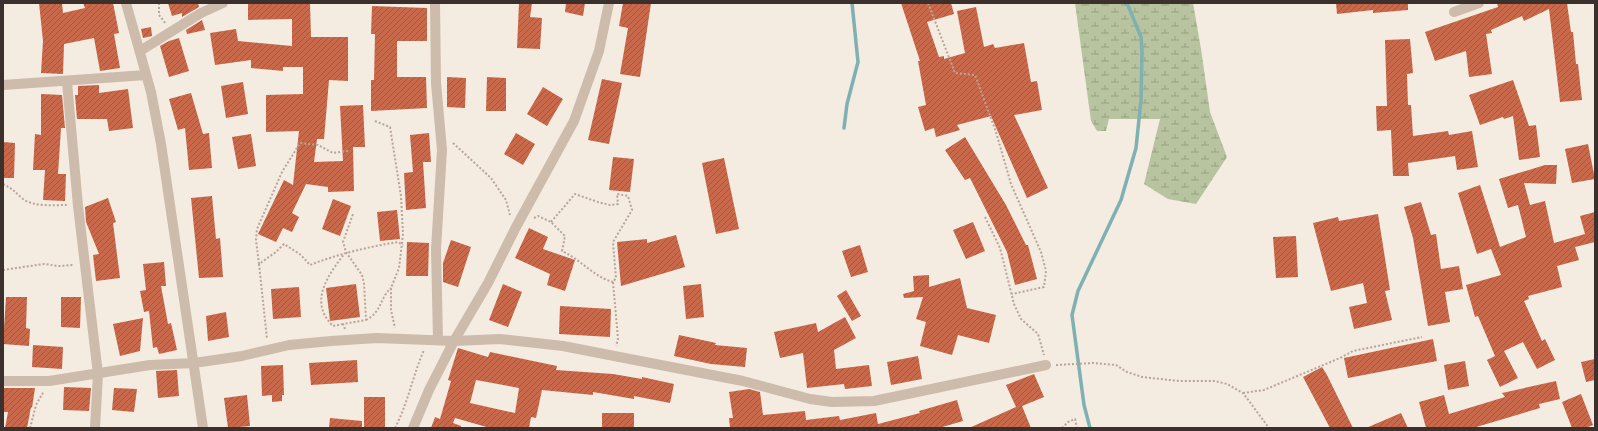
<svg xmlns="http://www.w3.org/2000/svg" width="1598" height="431" font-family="'Work Sans',sans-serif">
<defs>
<pattern id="wetland-marsh" width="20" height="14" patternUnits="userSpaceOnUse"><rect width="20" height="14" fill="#b8c4a0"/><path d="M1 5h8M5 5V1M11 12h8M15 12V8" fill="none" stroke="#97a083"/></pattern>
<pattern id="building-hatch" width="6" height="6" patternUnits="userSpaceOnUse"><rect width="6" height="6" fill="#c8694b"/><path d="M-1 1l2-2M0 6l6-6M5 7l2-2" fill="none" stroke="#a4573f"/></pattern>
</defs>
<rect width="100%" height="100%" fill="#f4ebe1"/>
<!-- wetland -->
<path fill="url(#wetland-marsh)" d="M1075,3H1193L1201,49L1210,112L1227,157L1196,204L1168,199L1144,184L1160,119H1109L1106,131H1097L1091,121Z"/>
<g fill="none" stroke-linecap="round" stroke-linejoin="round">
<!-- stream -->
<path stroke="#7fb0b2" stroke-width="3.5" d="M844,128L847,104L858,62L852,3
M1090,428L1084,405L1072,315L1078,291L1121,200L1136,148L1141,100L1142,51L1141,37L1127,3"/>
</g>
<!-- building -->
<path fill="url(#building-hatch)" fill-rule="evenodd" d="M39,3H62L63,13L85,8L83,3H113L119,33L114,34L120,68L100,71L94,38L64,44L63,74L41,73L43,41Z
M168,3H198L199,7L182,17V13L172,16Z
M248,3H310L311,37H348V81L329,80L324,139H317L314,162L343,161L340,106L363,105L365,147H353L354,191L328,192V187L306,184L292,213L299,217L292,232L283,228L276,242L258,234L284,180L293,185L299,131L266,132V95L303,94V67H283V71L251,68V60L215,65L210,33L236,29L238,41L292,46V19L248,20Z
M519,3H532L530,17L542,18L540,49L517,48Z
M566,3H585L583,16L565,12Z
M623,3H651L640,77L620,74L628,28L619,26Z
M901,3H951L954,14L927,22L939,57L944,56V59L965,53L957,11L976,7L984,47L993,44L995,48L1024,43L1031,82L1037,81L1042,110L1014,115L1048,188L1027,198L991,116L957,125L960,130L936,137L934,128L925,131L918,107L926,105L918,61H920Z
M1336,3H1408V10L1373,13V10L1337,14Z
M1497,3H1567L1571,32H1573L1576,64H1578L1582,100L1560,102L1549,9L1524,21L1522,16L1491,30L1492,33L1486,34L1492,74L1469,77L1466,51L1435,61L1425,32L1498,7Z
M372,6L427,8V41H397V77H426L427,108L371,111V80H374L375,34H371Z
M202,20L205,30L187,34L186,30Z
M151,27L152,36L143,38L141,29Z
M179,38L189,71L169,77L160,46L169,41Z
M1410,39L1413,73L1407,74L1408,105H1411L1413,136L1448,131L1449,135L1472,131L1478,167L1457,170L1455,156L1408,163L1409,176H1393L1391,130L1377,131L1376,106H1387L1385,40Z
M447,77L466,78L465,108L447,107Z
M487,77L506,78V111H486Z
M602,79L622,83L609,144L588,140Z
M1513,80L1529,126L1536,125L1540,157L1519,160L1513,116L1504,119L1503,117L1480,125L1469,95Z
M243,82L248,114L226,118L221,86Z
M99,85V93L128,89L133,128L109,131L107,119H77L75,95H78V86Z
M543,87L563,99L547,126L527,114Z
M191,93L203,134L209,133L212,168L189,170L185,128L178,130L169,99Z
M41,94L62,95L65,128H61L58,174H66L65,201L43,200L45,170H33L35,134L41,135Z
M429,133L431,162H423L426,208L406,210L404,173L413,172L410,135Z
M516,133L535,144L523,165L504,154Z
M251,134L256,166L238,169L232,137Z
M965,137L1006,205L1026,245H1028L1037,279L1015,285L1007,252L970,178L965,180L945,150Z
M3,142L15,143L14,178H3Z
M1588,144L1595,179L1572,183L1565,149Z
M613,157L634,159L630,192L609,190Z
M724,158L739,229L716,234L702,163Z
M1545,165H1557L1556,184L1524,183L1530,205L1545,201L1554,243L1585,234L1580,216L1595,212V242L1575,247L1579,260L1557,266L1562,287L1528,296L1529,299L1524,301L1542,341L1545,339L1555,360L1537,369L1523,342L1504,351L1518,378L1500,387L1487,360L1495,356L1478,316L1475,317L1466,285L1501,275L1491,249L1477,254L1458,193L1480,185L1500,247L1526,237L1518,205L1508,208L1499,179Z
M212,196L216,239L220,238L223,277L199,278L191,198Z
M108,198L116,222L113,223L120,278L96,281L93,255L99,254L86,222L85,207Z
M333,199L351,206L340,236L322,229Z
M1421,202L1431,235L1436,234L1441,269L1459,266L1463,289L1445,292L1450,322L1428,326L1413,238L1404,207Z
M397,210L400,239L380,241L377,212Z
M1378,214L1390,290L1385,291L1392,320L1354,329L1349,307L1367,303L1363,283L1331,291L1313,223L1338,217L1339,221Z
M973,222L985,251L966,259L953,230Z
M529,228L548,237L543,249L575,260L565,291L547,285L550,274L515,258Z
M676,235L685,267L621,286L617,242L647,239V243Z
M1296,236L1298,277L1276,278L1273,237Z
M451,240L471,247L458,287L443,282V263Z
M407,242L429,243L428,276H406Z
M860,245L868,272L851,277L842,251Z
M164,262L166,286H161L168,324L171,323L177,350L159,354L157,347L153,348L149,311L144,312L140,291L146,290L143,264Z
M929,275V287L960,278L967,308L996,315L989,343L958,335L952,355L920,346L926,322L916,319L923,297L904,298L903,294L914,291L913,276Z
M356,284L360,317L330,321L326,288Z
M503,284L522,292L508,327L489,320Z
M701,284L704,317L686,319L683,286Z
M299,287L301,317L273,319L271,289Z
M846,290L861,316L852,321L837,296Z
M6,297H27L26,328L30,329L29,346L3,344Z
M61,297H81L80,328L61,327Z
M560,306L611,309L610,337L559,334Z
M226,312L229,337L208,341L206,316Z
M845,317L856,338L834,350L836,369L869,365L872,386L845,389L844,384L807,388L803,353L780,358L774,332L816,323L818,332Z
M143,318L140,351L120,356L113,324Z
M679,335L716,343L715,345L747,348L745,367L711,364L674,356Z
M1433,339L1437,361L1348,378L1344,358Z
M33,345L63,347L62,369L32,367Z
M458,348L488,357L490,352L557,366L556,370L613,374L642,379V377L674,384L670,403L634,396V399L593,392V395L542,390L536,418L531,417L529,428H490L455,418L453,423L461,426V428H431L435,417L440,419L451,381L448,380ZM476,380L519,388L515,413L470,403Z
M918,356L922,379L891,385L887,362Z
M1595,359V380L1586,382L1581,362Z
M357,360L358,382L311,385L309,363Z
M1465,361L1469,386L1448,390L1444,365Z
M283,365L284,395H282V401L272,402V395L262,396L261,366Z
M1322,367L1327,375L1353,428H1330L1303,377Z
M177,370L179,396L158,398L156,371Z
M1034,374L1044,397L1022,406L1031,428H969L1016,407L1006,385Z
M1556,381L1560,399L1539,404L1540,408L1473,428H1426L1419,402L1444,395L1449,414L1505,397L1502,393Z
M64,387L91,388L89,411L63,410Z
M3,388H35L32,408L31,407L27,428H5L8,412H3Z
M114,388L137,389L134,412L112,410Z
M749,389L760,392L763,415L805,411L806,420L839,416L840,420L876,413L878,424L920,413L919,411L957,400L963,421L939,428H730L729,418H733L729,392Z
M1581,394L1593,425L1585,428H1572L1562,402Z
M247,395L250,426L228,428L224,398Z
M364,397H385V428H364Z
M602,413H634V428H602Z
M1401,413L1408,428H1366Z
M330,418L362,421V428H329Z"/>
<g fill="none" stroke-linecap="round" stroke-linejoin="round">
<!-- path -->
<path stroke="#b9a596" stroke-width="2" stroke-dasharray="2 2" stroke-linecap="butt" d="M159,3V15L166,24
M928,3L955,73L975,75L996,132L1011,184L1041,252L1046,271L1044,287L1012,294
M3,25V69
M375,121L390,127L401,196L403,234L399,268L391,288V310L395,328
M453,143L491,178L506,200L510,215
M348,151L333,153L318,145L300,143L282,172L257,229L256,240L259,264L276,252L284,244L301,255L310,265C338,254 368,247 398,242L403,245
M3,184C12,188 16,193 23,199C34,207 53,205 67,205
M985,217L1000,248L1014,304L1021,319L1038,334L1044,355
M534,218L538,216L551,222L565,236L562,251C580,259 594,277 613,282
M551,222L575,194L598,202L610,205L618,204L617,194L628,196L632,210L613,242L616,278L613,282L618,339L616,346
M259,264L267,339
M3,270L44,264L59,266L74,265
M366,320C382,312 379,299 391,288
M343,324L333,326C308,302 328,275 345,253
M345,329L343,324L366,320L364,283L362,275L346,252L343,242L353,214
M1056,365L1093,363L1116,365L1127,372L1142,377L1179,381H1215L1227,384L1243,393L1269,428
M1243,393L1264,390L1340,358L1353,351L1422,337
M30,428L36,405L44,391
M395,428C408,403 413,375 424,350
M1062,428L1068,422L1075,419L1077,428"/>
<!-- street -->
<path stroke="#cdbbac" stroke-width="10" d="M126,3L151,92L161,144L203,428
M435,3L436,83L442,150L436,249L438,340
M1454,12L1479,3
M140,51L201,13L223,3
M67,82L78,206L98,374L95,428
M3,85L146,75
M3,381H49L150,365L194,363L242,356L289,345L331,341L377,338L454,341L488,283L516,227L574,121L599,51L609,3
M413,428L429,390L454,341L500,339L563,346L743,381L810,399L832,402L874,401L1046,365"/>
</g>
<!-- border -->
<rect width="1598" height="431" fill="none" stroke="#3b302b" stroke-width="8"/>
</svg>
